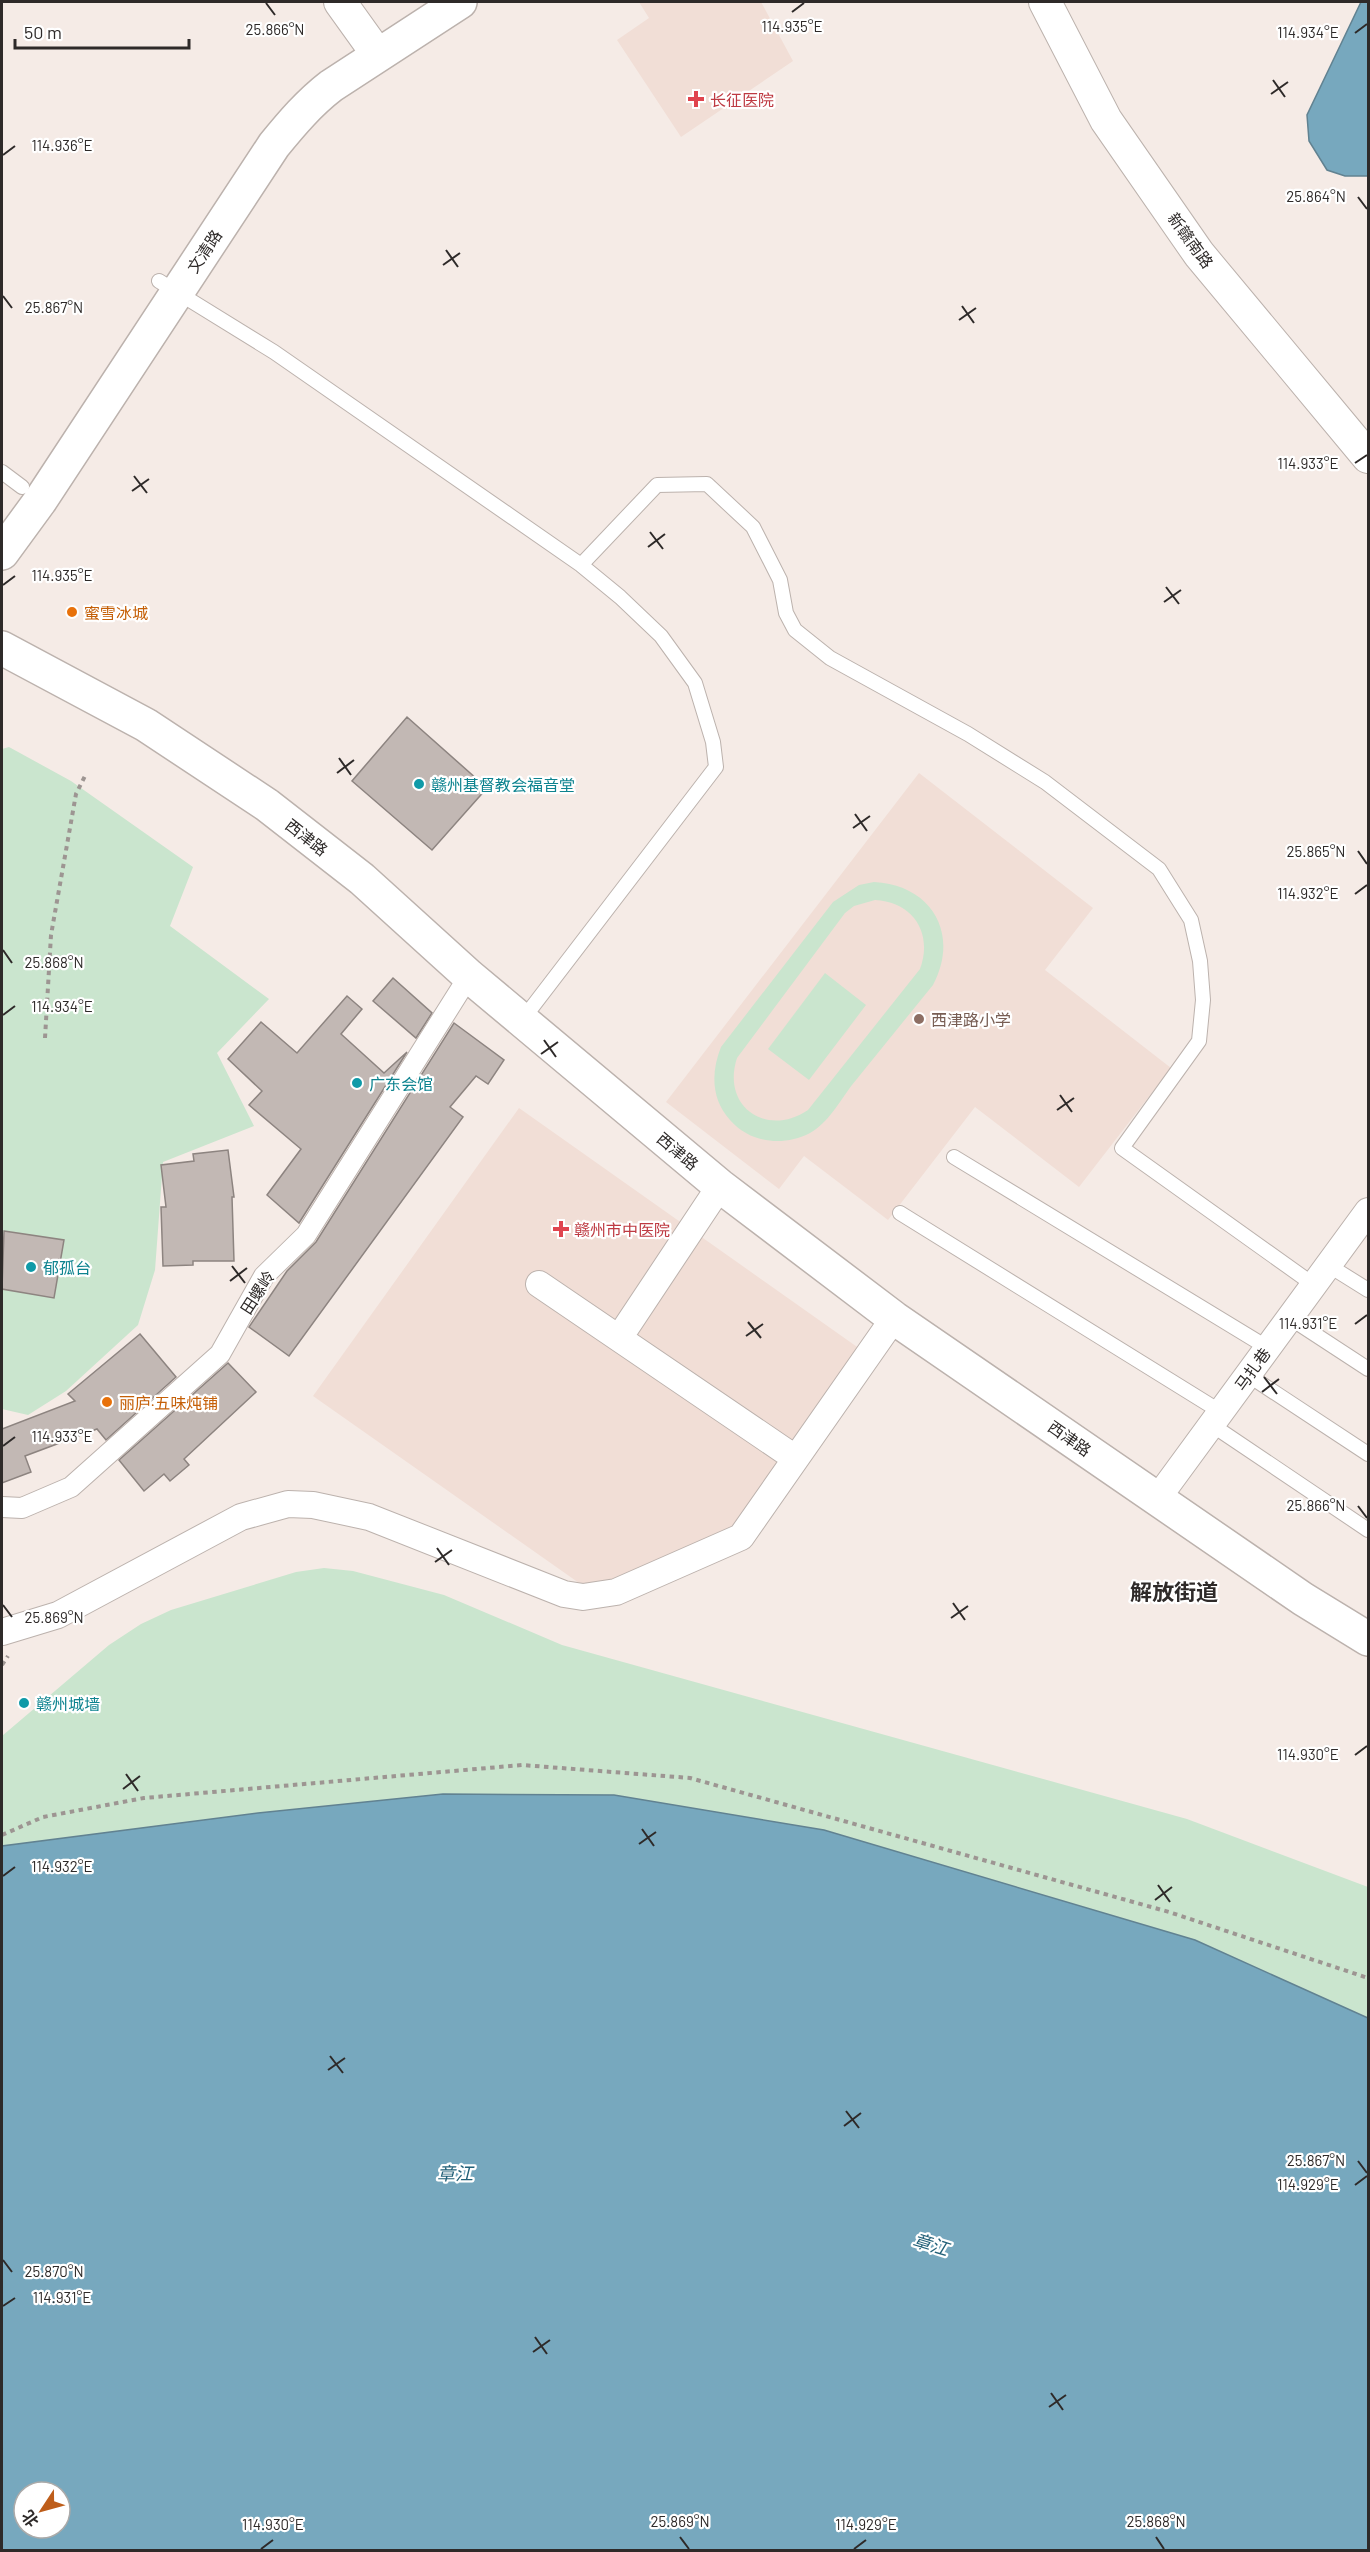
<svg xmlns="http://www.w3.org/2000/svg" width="1370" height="2552" font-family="Barlow,'Noto Sans SC',sans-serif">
<rect width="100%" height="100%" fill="#f5ebe6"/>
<!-- built -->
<path fill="#f1ded6" d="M639,2H761L793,61L681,137L617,40L649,18Z
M919,773L1093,908L1045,970L1171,1068L1079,1187L975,1107L888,1220L804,1156L779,1189L666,1102Z
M519,1108L860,1349L731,1530L589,1590L313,1396Z"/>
<!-- green -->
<path fill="#cae5ce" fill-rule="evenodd" d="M9,747L71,781L193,867L170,926L269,999L217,1053L254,1126L163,1162L155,1270L138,1325L66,1391L28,1415L2,1409V749Z
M874,882C932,885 960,934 933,985C906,1018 879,1052 852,1085C840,1101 828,1123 810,1133C783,1147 750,1143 730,1120C711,1099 711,1072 721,1047L833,902L859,885ZM875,900C914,902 933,934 920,969L808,1110C767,1138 721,1107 737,1058L845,913L854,906Z
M825,973L866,1005L809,1080L768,1049Z
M324,1568L353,1571L444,1595L562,1645L1187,1819L1368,1887V2018L1195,1940L824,1830L614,1795L443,1794L258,1813L2,1846V1736L109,1645L141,1624L171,1610L296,1572Z"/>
<!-- water -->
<path fill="#77a8be" stroke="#618291" stroke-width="1.5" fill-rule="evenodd" d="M1361,2H1368V176H1345L1327,170L1309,141L1307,115Z
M443,1794L614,1795L824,1830L1195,1940L1368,2018V2550H2V1846L258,1813ZM24,2492H60V2528H24Z"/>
<!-- building -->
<path fill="#c2b8b4" stroke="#8d8480" stroke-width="1.5" d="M407,717L487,788L432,850L352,781Z
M393,978L432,1013L416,1038L373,1001Z
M347,996L362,1009L341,1034L384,1073L407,1052L299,1223L267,1195L301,1149L249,1105L262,1091L228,1059L261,1022L297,1053Z
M454,1023L504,1060L488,1084L476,1076L450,1107L463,1117L289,1356L249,1327L287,1271L316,1242Z
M228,1150L234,1197H232L234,1261H193V1265L163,1266L161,1207H166L161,1165L194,1161L193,1154Z
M4,1231L64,1240L54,1298L2,1289Z
M140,1334L176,1377L106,1440L97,1429L25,1456L31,1472L2,1483V1429L75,1401L68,1394Z
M228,1363L256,1392L184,1459L189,1465L170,1481L164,1474L144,1491L119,1460Z"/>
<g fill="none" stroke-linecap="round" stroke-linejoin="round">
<!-- service casing -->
<g stroke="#bcb2ad" stroke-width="16">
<path id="service" d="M159,281L274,352L581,565L620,597L661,636L695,683L713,742L716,767L523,1019
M2,472L22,487
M581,565L657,485L707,484L753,527L780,580L786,613L795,630L830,658L968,734L1045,782L1159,869L1191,920L1200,961L1203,1000L1199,1041L1122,1148L1314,1285
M954,1157L1268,1348
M900,1213L1221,1412
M1328,1265L1368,1290
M1290,1318L1368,1369
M1248,1375L1368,1454
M1212,1425L1368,1530"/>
</g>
<!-- pedestrian casing -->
<g stroke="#bcb2ad" stroke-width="22">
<path id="pedestrian" d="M2,1507L22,1508L71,1487L220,1354L264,1276L306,1235L469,976"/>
</g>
<!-- minor casing -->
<g stroke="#bcb2ad" stroke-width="28">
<path id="minor" d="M539,1284L795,1458
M619,1338L720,1186
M1157,1499L1368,1211
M2,1632L58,1615L241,1517L288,1504L313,1505L369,1517L564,1594L583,1597L616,1592L741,1537L894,1318"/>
</g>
<!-- tertiary casing -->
<g stroke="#bcb2ad" stroke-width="34">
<path id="tertiary" d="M340,2L378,55
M1045,2L1106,120L1199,254L1368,457"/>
</g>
<!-- secondary casing -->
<g stroke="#bcb2ad" stroke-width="36">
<path id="secondary" d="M2,648L146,725L267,805L362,879L469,976L720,1186L894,1318L1303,1599L1368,1639"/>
</g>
<!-- primary casing -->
<g stroke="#bcb2ad" stroke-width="36">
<path id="primary" d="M2,553L40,501L274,145C292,123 309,103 331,86L460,2"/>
</g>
<!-- path -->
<path stroke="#9d9592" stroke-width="4" stroke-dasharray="4.5 4.5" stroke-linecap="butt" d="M45,1038L51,935L76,794L85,776
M2,1665L8,1656
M2,1835L43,1817L144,1798L522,1765L690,1778L1169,1912L1368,1978"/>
<!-- service -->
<use href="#service" stroke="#fff" stroke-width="14"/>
<!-- pedestrian -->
<use href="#pedestrian" stroke="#fff" stroke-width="20"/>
<!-- minor -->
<use href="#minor" stroke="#fff" stroke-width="26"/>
<!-- tertiary -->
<use href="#tertiary" stroke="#fff" stroke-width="32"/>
<!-- secondary -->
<use href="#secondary" stroke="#fff" stroke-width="33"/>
<!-- primary -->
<use href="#primary" stroke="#fff" stroke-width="33"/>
</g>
<!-- ticks -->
<path fill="none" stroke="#2e2a29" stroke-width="2" d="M266,3L275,15M792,12L804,3M1355,33L1367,24M1273,80L1285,97M1271,94L1288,82M3,155L15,146M1358,197L1367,209M446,250L458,267M443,265L460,253M3,296L12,308M962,306L974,323M959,320L976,308M1355,463L1367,455M134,476L147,493M132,491L149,479M650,532L663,549M648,547L665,534M3,585L15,576M1166,587L1179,604M1164,602L1181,590M339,758L351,775M337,773L354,760M855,814L867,831M853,828L870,816M1358,851L1367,864M1355,894L1367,885M3,950L12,963M3,1015L15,1006M544,1040L556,1057M541,1054L558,1042M1060,1095L1072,1112M1057,1110L1074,1098M232,1266L245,1283M230,1281L247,1268M748,1322L761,1338M1355,1324L1367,1315M746,1336L763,1324M1264,1377L1277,1394M1262,1392L1279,1379M3,1446L15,1437M1358,1506L1367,1518M437,1548L449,1565M435,1562L452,1550M953,1603L965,1620M3,1605L12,1617M951,1618L968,1606M1355,1755L1367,1746M126,1774L138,1791M123,1789L140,1776M642,1829L654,1846M639,1844L656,1832M3,1876L15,1867M1158,1885L1170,1902M1155,1900L1172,1887M330,2056L343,2073M328,2070L345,2058M846,2111L859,2128M844,2126L861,2113M1358,2161L1367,2173M1355,2185L1367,2176M3,2260L12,2272M3,2306L15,2298M535,2337L547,2354M533,2352L550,2340M1051,2393L1063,2410M1049,2407L1066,2395M680,2537L689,2549M1156,2537L1164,2549M261,2549L273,2540M854,2549L866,2540"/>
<!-- markers -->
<g fill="#e0444e" stroke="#fff" stroke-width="2">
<path d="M693 90h6v6h6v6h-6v6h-6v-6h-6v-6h6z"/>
<path d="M558 1220h6v6h6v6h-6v6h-6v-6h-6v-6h6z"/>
</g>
<g fill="#e8710a" stroke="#fff" stroke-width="2">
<circle cx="72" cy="612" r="6"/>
<circle cx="107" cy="1402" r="6"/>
</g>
<g fill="#0f9aa8" stroke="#fff" stroke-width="2">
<circle cx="419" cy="784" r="6"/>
<circle cx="357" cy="1083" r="6"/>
<circle cx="31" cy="1267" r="6"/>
<circle cx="24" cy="1703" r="6"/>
</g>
<circle fill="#8d6e63" stroke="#fff" stroke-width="2" cx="919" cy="1019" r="6"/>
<g text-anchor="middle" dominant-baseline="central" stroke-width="4.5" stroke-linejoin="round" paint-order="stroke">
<!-- health labels -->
<g font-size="16" fill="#be3a42" stroke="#fff" text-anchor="start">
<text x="710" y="99">长征医院</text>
<text x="574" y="1229">赣州市中医院</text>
</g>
<!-- street labels -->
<g font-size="16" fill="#2e2a29" stroke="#fff">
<text transform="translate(1191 240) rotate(54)">新赣南路</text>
<text transform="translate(204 251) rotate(-56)">文清路</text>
<text transform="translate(307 837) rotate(38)">西津路</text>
<text transform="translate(678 1151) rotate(40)">西津路</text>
<text transform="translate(257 1292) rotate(-57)">田螺岭</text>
<text transform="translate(1252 1369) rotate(-54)">马扎巷</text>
<text transform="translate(1070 1438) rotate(35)">西津路</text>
</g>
<!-- food labels -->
<g font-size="16" fill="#c56008" stroke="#fff" text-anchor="start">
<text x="84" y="612">蜜雪冰城</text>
<text x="119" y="1402">丽庐·五味炖铺</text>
</g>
<!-- culture labels -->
<g font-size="16" fill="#0d838f" stroke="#fff" text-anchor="start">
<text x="431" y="784">赣州基督教会福音堂</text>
<text x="369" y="1083">广东会馆</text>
<text x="43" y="1267">郁孤台</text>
<text x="36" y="1703">赣州城墙</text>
</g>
<!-- education labels -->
<g font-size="16" fill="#785e54" stroke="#fff" text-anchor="start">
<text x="931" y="1019">西津路小学</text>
</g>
<!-- water labels -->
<g font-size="18" font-style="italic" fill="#226078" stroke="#fff">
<text x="455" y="2173">章江</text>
<text transform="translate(931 2244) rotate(17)">章江</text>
</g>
<!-- district labels -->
<g font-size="22" font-weight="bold" fill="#2e2a29" stroke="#fff">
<text x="1174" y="1591">解放街道</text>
</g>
</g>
<g font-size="15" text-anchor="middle" fill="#2e2a29" stroke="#fff" stroke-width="4.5" stroke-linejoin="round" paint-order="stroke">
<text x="792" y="32">114.935°E</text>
<text x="275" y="35">25.866°N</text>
<text x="1308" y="38">114.934°E</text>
<text x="62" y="151">114.936°E</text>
<text x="1316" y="202">25.864°N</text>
<text x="54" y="313">25.867°N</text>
<text x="1308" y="469">114.933°E</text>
<text x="62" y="581">114.935°E</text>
<text x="1316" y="857">25.865°N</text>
<text x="1308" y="899">114.932°E</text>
<text x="54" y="968">25.868°N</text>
<text x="62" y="1012">114.934°E</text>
<text x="1308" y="1329">114.931°E</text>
<text x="62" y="1442">114.933°E</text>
<text x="1316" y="1511">25.866°N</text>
<text x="54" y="1623">25.869°N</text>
<text x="1308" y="1760">114.930°E</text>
<text x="62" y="1872">114.932°E</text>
<text x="1316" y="2166">25.867°N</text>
<text x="1308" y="2190">114.929°E</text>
<text x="54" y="2277">25.870°N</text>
<text x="62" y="2303">114.931°E</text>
<text x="680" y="2527">25.869°N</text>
<text x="1156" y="2527">25.868°N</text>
<text x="273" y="2530">114.930°E</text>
<text x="866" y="2530">114.929°E</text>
</g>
<!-- border -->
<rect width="1370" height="2552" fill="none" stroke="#2e2a29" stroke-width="6"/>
<!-- north arrow -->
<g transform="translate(42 2510) rotate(234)"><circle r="28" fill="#ffffff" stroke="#abaaa9" stroke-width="1.5"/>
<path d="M0-4.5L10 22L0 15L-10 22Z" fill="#be5e1b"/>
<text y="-9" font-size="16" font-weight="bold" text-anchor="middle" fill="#2e2a29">北</text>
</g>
<!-- scale -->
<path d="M15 39v9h174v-9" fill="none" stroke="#2e2a29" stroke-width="3"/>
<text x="24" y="39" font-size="18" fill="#2e2a29" stroke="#ffffff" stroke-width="4.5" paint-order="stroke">50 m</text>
</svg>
